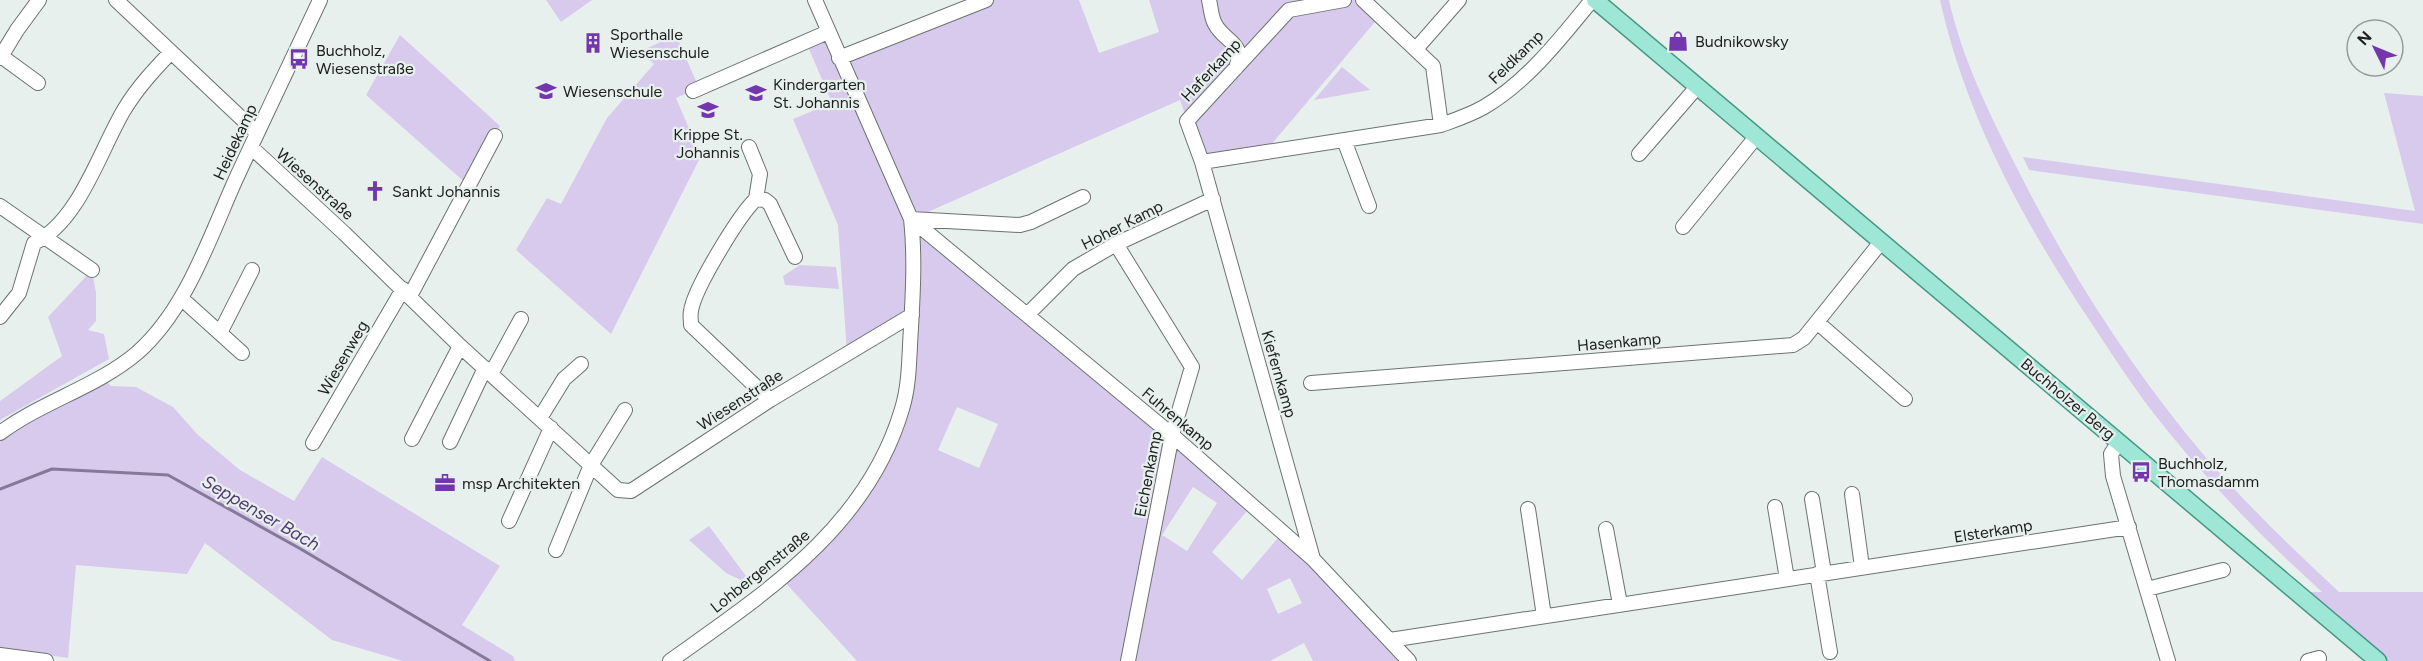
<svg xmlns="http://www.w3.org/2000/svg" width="2423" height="661" font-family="Figtree,sans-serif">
<rect width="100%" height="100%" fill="#e8f0ee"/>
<!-- green -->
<path fill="#d8caed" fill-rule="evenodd" d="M546,0H592L561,22Z
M986,0H1079L1099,53L1159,32L1149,0H1363L1380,16L1265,152L1202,162L1180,100L912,219L1252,505L1212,552L1242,580L1283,532L1409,661H1313L1304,643L1270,661H857L782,579L868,483L902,407L912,316L847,352L838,225L793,119L832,103L806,42L828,32L839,57ZM957,407L998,424L979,468L938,450ZM1193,487L1217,503L1187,551L1162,535ZM1290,578L1302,603L1278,614L1267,589Z
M1940,0H1949C1962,59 1990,115 2017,168C2069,272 2133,372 2208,460C2249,507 2294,550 2339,592H2423V661H2378L2297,592H2322C2260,536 2202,476 2151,410C2127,378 2106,345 2084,312C2021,217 1965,113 1940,0Z
M400,35L500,126L469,186L366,95Z
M676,35L699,88L676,98L701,156L611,334L516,250L547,198L561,204L607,118L654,64L641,51Z
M1342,67L1370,90L1314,100Z
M2384,93L2423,96V224L2029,170L2023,157L2415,211Z
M800,265L836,267L839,289L785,285L783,276Z
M92,270L96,293V321L88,330L104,334L109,359L0,420V401L62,356L48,317Z
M107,382L111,386L136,387L173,407L198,435L240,470L294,501L322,457L500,566L462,625L513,656L515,661H403L332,640L205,543L187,574L76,565L68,658L0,648V441L35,418Z
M709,526L746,576L741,580L726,573L689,540Z"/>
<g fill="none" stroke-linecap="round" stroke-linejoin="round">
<!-- stream -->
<path stroke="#847997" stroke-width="3" d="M0,489L52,469L168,475L299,548L490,661"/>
<!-- minor casing -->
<g stroke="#6b7270" stroke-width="16">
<path id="minor" d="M116,0L257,133
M1209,0C1211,8 1211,17 1215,24C1225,43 1246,42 1236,68
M1363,0L1433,66L1441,125
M1289,10L1187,121L1202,162L1313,559
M1289,10L1344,0
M1416,49L1459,0
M1,56L38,83
M0,58L17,30L39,0
M839,58L986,0
M693,91L828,32
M1344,140L1369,206
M251,147L344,233L460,346L618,490L631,491L770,400L912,315
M749,147L760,174L756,199
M1639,154L1697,87
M1202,162L1441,125C1455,120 1470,115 1484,107C1527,82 1561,38 1592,0
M0,206L92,270
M911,219L1172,435L1313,559L1409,661
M911,219L1020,225L1031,222L1083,197
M1683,227L1756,137
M1116,244L1192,367L1172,435L1128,661
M410,296L495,136
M181,298L242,353
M1027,315L1073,269L1116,244L1213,199
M0,317L19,293L34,243C79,222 100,150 124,110C137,88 154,70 171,52
M1817,322L1905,399
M220,333L252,270
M491,374L521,319
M1311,383L1793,345L1804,338L1881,242
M770,400L691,325C691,321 690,316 691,311C694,289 739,215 756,199L765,200L770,204L795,257
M540,418L564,379L581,364
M0,433C43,401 97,387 137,353C186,310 209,239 235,181C263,120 292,60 320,0
M412,439L460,346
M450,442L485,368
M2119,442L2111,454L2113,476L2168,661
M313,443L403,289
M1852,494L1862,567
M1812,499L1824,573
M1775,507L1787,579
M1528,509L1544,616
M509,521L551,428
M1606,529L1620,604
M556,550L591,465L625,410
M1817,574L1830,652
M2147,589L2223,570
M1390,640L2129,527
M0,655L46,661
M670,661C765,593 867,528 902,409C910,383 909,355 911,328C913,292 915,255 911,219L815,0
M2308,661L2319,658"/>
</g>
<!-- major casing -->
<g stroke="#469783" stroke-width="19">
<path id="major" d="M1595,0L2378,661"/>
</g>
<!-- minor -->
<use href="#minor" stroke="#fff" stroke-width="14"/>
<!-- major -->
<use href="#major" stroke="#9ee7d6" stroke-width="16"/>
</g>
<!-- icons -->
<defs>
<g id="shop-bare" transform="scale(1.62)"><path d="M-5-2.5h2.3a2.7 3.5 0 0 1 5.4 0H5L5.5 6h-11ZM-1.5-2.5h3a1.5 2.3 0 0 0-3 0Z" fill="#7336ac" stroke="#e8f0ee" stroke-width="2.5" paint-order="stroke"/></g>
<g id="building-bare" transform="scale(1.62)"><path d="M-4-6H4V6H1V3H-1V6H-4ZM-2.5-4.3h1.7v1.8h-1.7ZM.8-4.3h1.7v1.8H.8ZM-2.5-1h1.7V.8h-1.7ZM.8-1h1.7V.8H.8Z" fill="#7336ac" stroke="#e8f0ee" stroke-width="2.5" paint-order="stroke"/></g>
<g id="bus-bare" transform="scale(1.62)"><path d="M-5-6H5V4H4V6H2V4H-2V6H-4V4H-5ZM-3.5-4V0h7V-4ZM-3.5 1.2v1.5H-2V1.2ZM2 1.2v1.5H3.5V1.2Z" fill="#7336ac" stroke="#e8f0ee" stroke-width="2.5" paint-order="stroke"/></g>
<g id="school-bare" transform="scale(1.62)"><path d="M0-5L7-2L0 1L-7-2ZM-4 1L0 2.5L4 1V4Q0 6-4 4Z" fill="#7336ac" stroke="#e8f0ee" stroke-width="2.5" paint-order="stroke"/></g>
<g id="church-bare" transform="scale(1.62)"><path d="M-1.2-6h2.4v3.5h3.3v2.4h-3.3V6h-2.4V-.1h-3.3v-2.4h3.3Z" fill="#7336ac" stroke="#e8f0ee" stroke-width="2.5" paint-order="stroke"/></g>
<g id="office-bare" transform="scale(1.62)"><path d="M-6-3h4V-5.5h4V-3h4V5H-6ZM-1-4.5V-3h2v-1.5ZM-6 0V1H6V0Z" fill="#7336ac" stroke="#e8f0ee" stroke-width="2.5" paint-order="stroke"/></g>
</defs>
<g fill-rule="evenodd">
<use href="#shop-bare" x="1678" y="41"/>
<use href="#building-bare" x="593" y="43"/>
<use href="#bus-bare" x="299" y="59"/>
<use href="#school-bare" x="546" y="91"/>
<use href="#school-bare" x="756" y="93"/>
<use href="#school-bare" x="708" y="110"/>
<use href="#church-bare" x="375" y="191"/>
<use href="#bus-bare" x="2141" y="472"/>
<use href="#office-bare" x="445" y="483"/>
</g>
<g text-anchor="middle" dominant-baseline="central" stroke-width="4.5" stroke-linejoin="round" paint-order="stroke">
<!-- poi labels -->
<g font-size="16" fill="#1c1f1e" stroke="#e8f0ee" text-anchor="start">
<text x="610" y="34">Sporthalle<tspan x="610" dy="18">Wiesenschule</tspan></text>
<text x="1695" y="41">Budnikowsky</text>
<text x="316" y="50">Buchholz,<tspan x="316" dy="18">Wiesenstraße</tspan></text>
<text x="773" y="84">Kindergarten<tspan x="773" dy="18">St. Johannis</tspan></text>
<text x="563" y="91">Wiesenschule</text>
<text x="708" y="134" text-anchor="middle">Krippe St.<tspan x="708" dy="18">Johannis</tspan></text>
<text x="392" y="191">Sankt Johannis</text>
<text x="2158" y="463">Buchholz,<tspan x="2158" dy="18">Thomasdamm</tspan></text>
<text x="462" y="483">msp Architekten</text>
</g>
<!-- street labels -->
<g font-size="16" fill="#1c1f1e" stroke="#e8f0ee">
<text transform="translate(1516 57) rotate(-44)">Feldkamp</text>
<text transform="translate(1211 70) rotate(-47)">Haferkamp</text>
<text transform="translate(235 142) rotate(-65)">Heidekamp</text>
<text transform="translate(315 184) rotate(42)">Wiesenstraße</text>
<text transform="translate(1122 225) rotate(-27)">Hoher Kamp</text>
<text transform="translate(1619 342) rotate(-5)">Hasenkamp</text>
<text transform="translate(343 358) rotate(-60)">Wiesenweg</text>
<text transform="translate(1279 374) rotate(74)">Kiefernkamp</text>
<text transform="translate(2068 399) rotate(40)">Buchholzer Berg</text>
<text transform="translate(740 400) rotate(-33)">Wiesenstraße</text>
<text transform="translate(1178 419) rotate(40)">Fuhrenkamp</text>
<text transform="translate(1148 474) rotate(-79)">Eichenkamp</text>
<text transform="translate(1993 531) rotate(-9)">Elsterkamp</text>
<text transform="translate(760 571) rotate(-39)">Lohbergenstraße</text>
</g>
<!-- water labels -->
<g font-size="18" font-style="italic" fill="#543a72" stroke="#e8f0ee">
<text transform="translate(261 513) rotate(30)">Seppenser Bach</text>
</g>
</g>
<!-- north arrow -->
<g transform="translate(2375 48) rotate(313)"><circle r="28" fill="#e8f0ee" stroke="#969c9b" stroke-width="1.5"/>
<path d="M0-4.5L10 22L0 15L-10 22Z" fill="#7336ac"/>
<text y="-9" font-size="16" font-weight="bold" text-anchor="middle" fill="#1c1f1e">N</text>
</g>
</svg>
